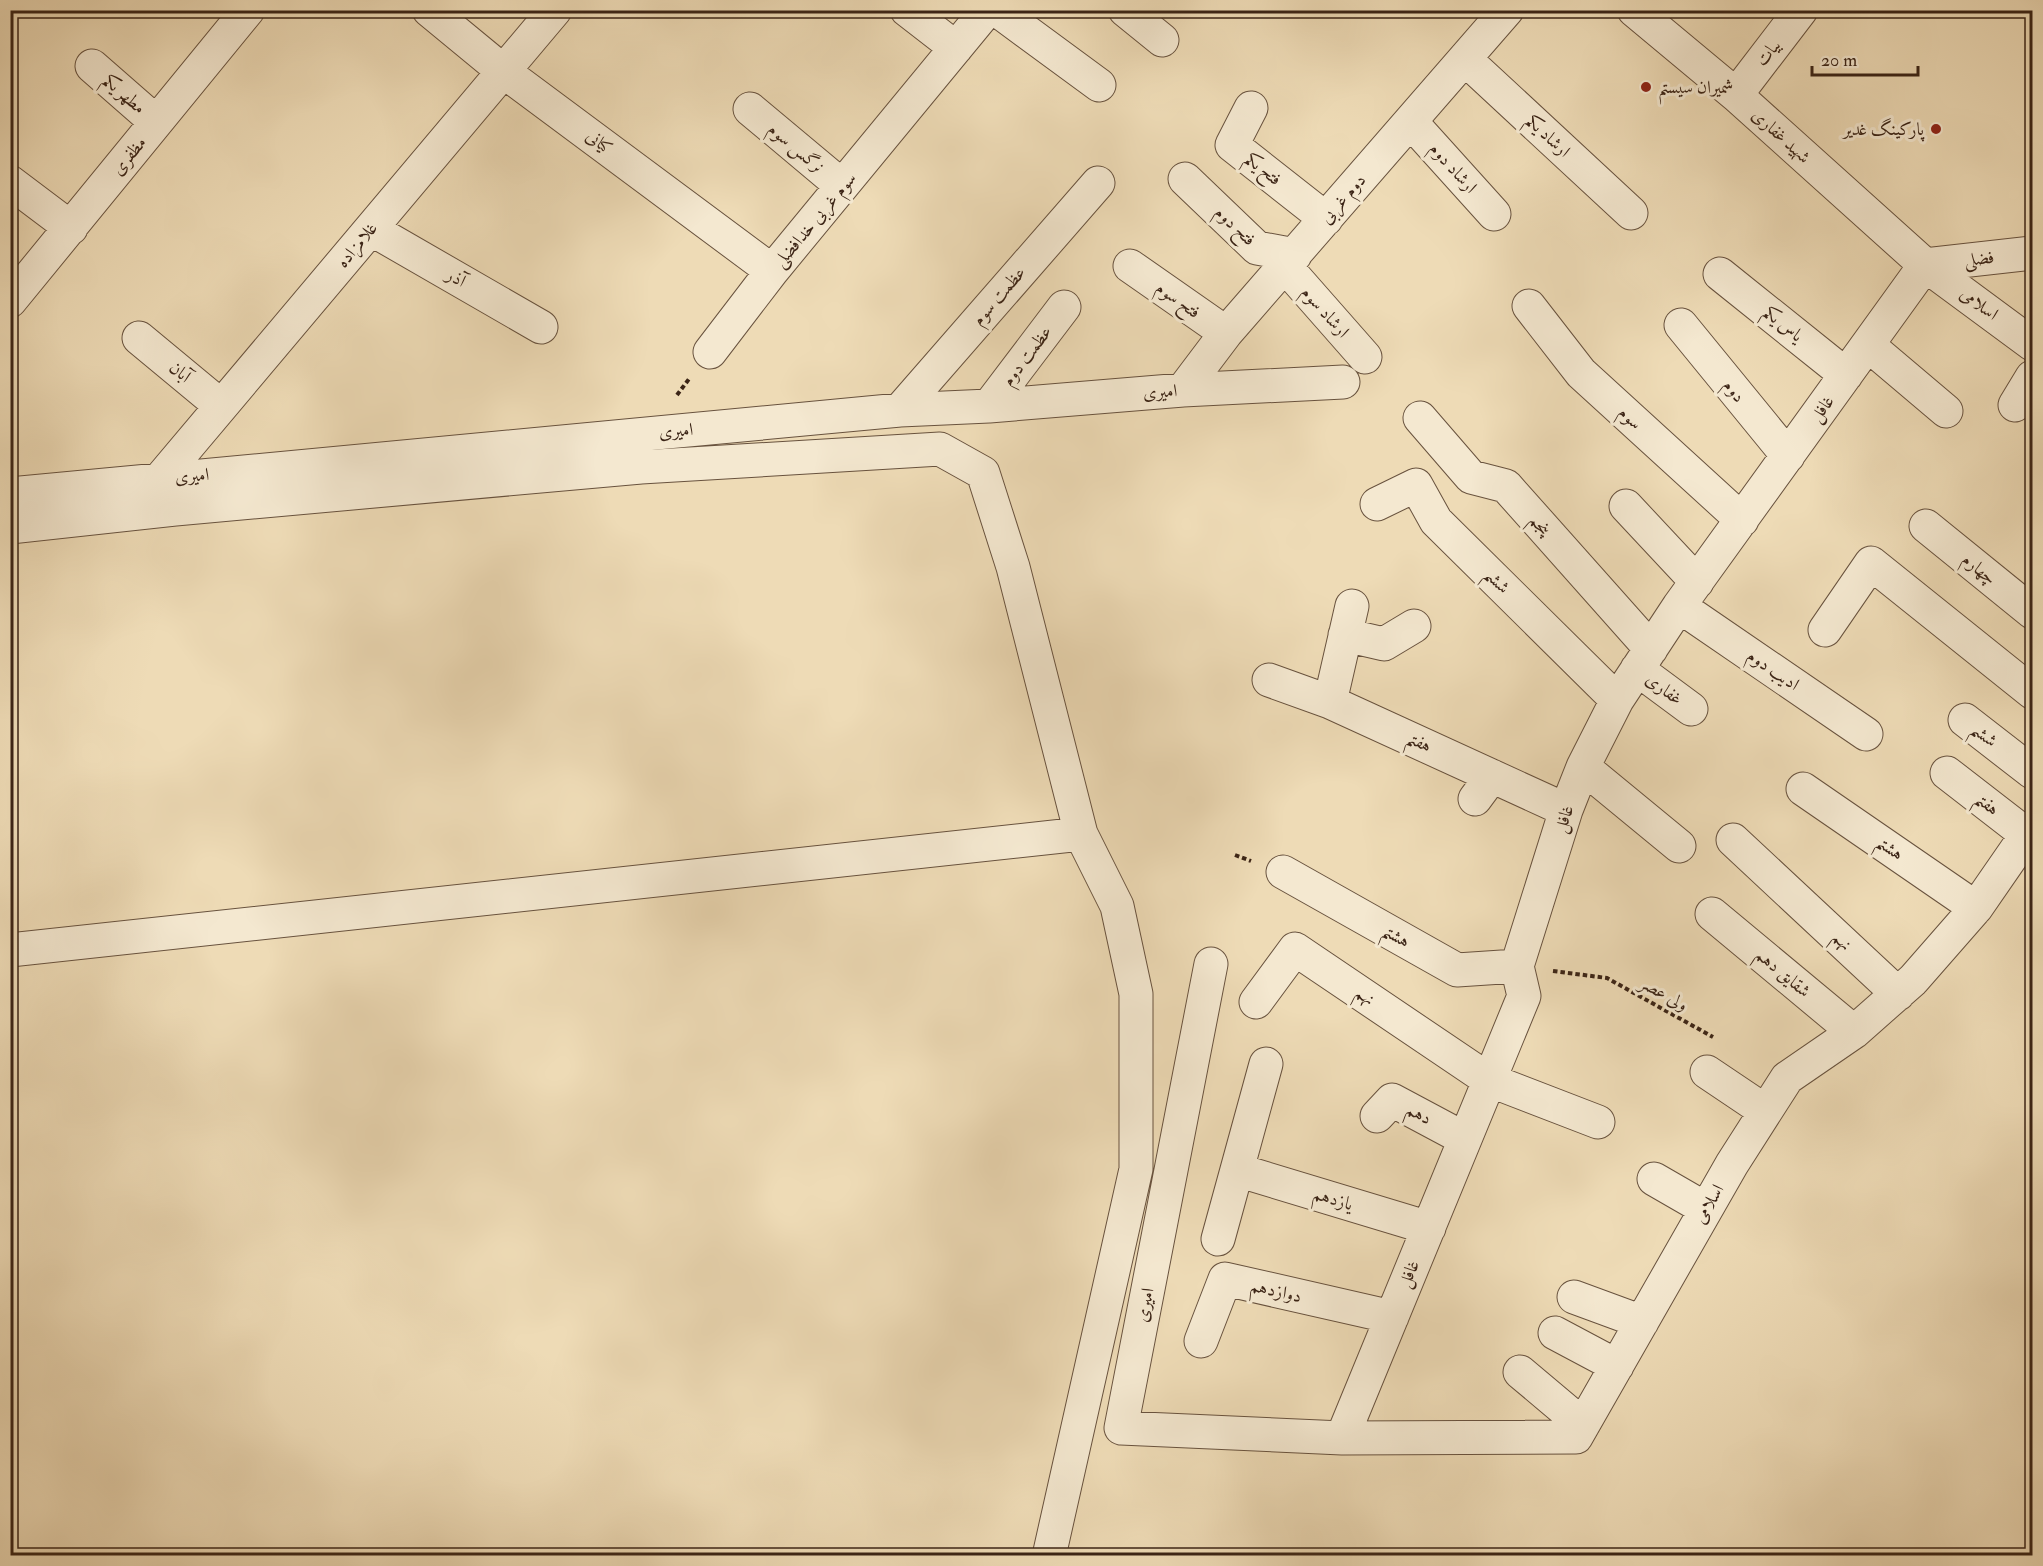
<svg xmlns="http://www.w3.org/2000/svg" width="2043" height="1566" font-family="'IM FELL Double Pica',Amiri,serif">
<rect width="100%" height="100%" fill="#eedbb6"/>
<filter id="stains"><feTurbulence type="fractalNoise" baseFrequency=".00333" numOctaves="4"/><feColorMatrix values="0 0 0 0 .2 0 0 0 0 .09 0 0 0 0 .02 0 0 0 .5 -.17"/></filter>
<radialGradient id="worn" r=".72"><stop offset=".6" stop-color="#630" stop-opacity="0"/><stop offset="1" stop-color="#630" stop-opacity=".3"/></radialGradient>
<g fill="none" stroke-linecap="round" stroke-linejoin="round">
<!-- minor casing -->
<g stroke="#68523e" stroke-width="35">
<path id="minor" d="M429,10L503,71L772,271
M907,10L956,48
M997,10L1099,85
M1125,10L1162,40
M1634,10L1736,95L1925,265L2032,344
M1465,59L1631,213
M92,66L156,122
M1736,95L1801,10
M1251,108L1232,145L1326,219
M750,109L842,186
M1411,122L1494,214
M1185,179L1257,248L1295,255
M10,182L71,228
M371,229L541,327
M1925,265L2032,253
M1130,266L1226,333
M1285,266L1365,357
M1720,274L1846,375
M10,301L248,10
M1529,306L1581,373L1742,520
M1681,325L1788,456
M139,338L221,406
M1868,345L1946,411
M710,352L772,271L987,10
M1183,390L1226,333L1507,10
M2015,405L2032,377
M989,406L1064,307
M900,410L1098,183
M1420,418L1471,477L1506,486L1651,649
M160,479L555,10
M10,494L900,410L989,406L1183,390L1343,382
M1377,504L1416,485L1436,521L1617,700
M1626,506L1697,582
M1926,526L2032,612
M10,527L175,509L641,467L940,449L983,473L1013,567L1081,834L1117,906L1136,994V1169L1049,1556
M1679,606L1866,734
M1825,630L1871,563L2032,692
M1345,635L1384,644L1414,626
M1637,669L1691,709
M1269,680L1330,702L1566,810
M1330,702L1352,606
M1965,720L2032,772
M1583,767L1679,846
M1947,773L2027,835
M1803,789L1976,908
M1475,799L1492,776
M1733,840L1898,994
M1283,872L1457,970L1517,966
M1712,914L1854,1032
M10,950L1081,834
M1211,964L1121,1428L1342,1438L1576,1437L1732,1164L1787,1078L1854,1032L1913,980L1976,908L2032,827
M1256,1002L1295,949L1489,1080L1598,1122
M1707,1072L1765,1111
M1377,1116L1392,1100L1465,1139
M1237,1170L1429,1228
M1654,1179L1706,1209
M1218,1239L1266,1064
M1574,1297L1642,1322
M1555,1333L1617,1366
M1201,1341L1225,1279L1392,1317
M1520,1372L1583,1425
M1342,1438L1524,996L1517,966L1566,810L1583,767L1617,700L1679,606L1925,265"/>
</g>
<!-- path -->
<path stroke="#3b2416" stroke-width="4" stroke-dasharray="4.5 3" stroke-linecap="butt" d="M677,395L689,379
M1235,855L1251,861
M1553,971L1607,978L1713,1037"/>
<!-- minor -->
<use href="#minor" stroke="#f4e8d0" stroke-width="33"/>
</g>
<!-- markers -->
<g fill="#8f2418" stroke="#f4e8d0" stroke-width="2">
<circle cx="1646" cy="87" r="6"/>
<circle cx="1936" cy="129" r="6"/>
</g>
<g text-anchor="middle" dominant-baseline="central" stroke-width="6" stroke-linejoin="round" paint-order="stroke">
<!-- street labels -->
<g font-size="18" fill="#3b2416" stroke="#f4e8d0">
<text transform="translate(1768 53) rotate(-52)">بیات</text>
<text transform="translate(124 94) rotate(41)">مطهر يكم</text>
<text transform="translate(1548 136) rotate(43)">ارشاد یکم</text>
<text transform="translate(1781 136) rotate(42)">شهید غفاری</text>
<text transform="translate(599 142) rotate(37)">کیانی</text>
<text transform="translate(796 148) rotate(40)">نرگس سوم</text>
<text transform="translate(129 156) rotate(-51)">مظفری</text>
<text transform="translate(1453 168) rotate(48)">ارشاد دوم</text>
<text transform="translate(1263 169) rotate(38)">فتح یکم</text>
<text transform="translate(1343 199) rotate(-49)">دوم غربی</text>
<text transform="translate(815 220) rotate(-50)">سوم غربی خدافضلی</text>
<text transform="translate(1235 226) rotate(43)">فتح دوم</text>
<text transform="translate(357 245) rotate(-50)">غلامزاده</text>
<text transform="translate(1979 259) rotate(-7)">فضلی</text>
<text transform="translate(456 278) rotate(30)">آذر</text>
<text transform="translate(999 296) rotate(-49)">عظمت سوم</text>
<text transform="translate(1178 300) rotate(35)">فتح سوم</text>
<text transform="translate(1979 304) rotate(36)">اسلامی</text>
<text transform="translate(1325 312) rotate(48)">ارشاد سوم</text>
<text transform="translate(1783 324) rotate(39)">یاس یکم</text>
<text transform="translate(1027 356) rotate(-53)">عظمت دوم</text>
<text transform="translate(180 372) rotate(39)">آبان</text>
<text transform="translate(1734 391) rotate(51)">دوم</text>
<text transform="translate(1160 392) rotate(-4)">امیری</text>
<text transform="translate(1822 409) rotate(-54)">غافل</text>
<text transform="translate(1630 418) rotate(42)">سوم</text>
<text transform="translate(676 431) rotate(-5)">امیری</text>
<text transform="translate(192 476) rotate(-5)">امیری</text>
<text transform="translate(1540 525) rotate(48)">پنجم</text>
<text transform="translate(1979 569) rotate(39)">چهارم</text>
<text transform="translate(1497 581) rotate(45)">ششم</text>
<text transform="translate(1773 670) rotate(34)">ادیب دوم</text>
<text transform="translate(1664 689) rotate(37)">غفاری</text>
<text transform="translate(1984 735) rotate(37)">ششم</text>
<text transform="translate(1419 742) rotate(25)">هفتم</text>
<text transform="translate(1987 804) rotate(38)">هفتم</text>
<text transform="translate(1564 819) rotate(-71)">غافل</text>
<text transform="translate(1890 848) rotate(35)">هشتم</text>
<text transform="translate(1396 936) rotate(29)">هشتم</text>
<text transform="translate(1842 941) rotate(43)">نهم</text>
<text transform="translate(1783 973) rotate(40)">شقایق دهم</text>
<text transform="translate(1664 994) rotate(29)">ولی عصر</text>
<text transform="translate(1365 996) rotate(34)">نهم</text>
<text transform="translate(1419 1114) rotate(28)">دهم</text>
<text transform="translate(1333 1199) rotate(17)">یازدهم</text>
<text transform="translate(1709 1204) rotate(-60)">اسلامی</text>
<text transform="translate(1409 1274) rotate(-67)">غافل</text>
<text transform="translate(1276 1291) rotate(13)">دوازدهم</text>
<text transform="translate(1145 1305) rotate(-79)">امیری</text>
</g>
<!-- poi labels -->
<g font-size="18" fill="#3b2416" stroke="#f4e8d0" text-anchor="start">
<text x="1658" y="87">شمیران سیستم</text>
<text x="1924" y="129" text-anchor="end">پارکینگ غدیر</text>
</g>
</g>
<!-- margin -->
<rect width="2043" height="1566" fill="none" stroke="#eedbb6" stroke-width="36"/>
<rect x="12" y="12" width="2019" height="1542" fill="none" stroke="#3b2416" stroke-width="3"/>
<rect x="18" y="18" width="2007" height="1530" fill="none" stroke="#3b2416" stroke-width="1.5"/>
<!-- scale -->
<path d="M1812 66v9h106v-9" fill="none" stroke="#3b2416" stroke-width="3"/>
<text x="1821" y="66" font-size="18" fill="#3b2416" stroke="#f4e8d0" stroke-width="4.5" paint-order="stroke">20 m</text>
<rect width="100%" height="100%" filter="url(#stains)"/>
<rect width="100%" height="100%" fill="url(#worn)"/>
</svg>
